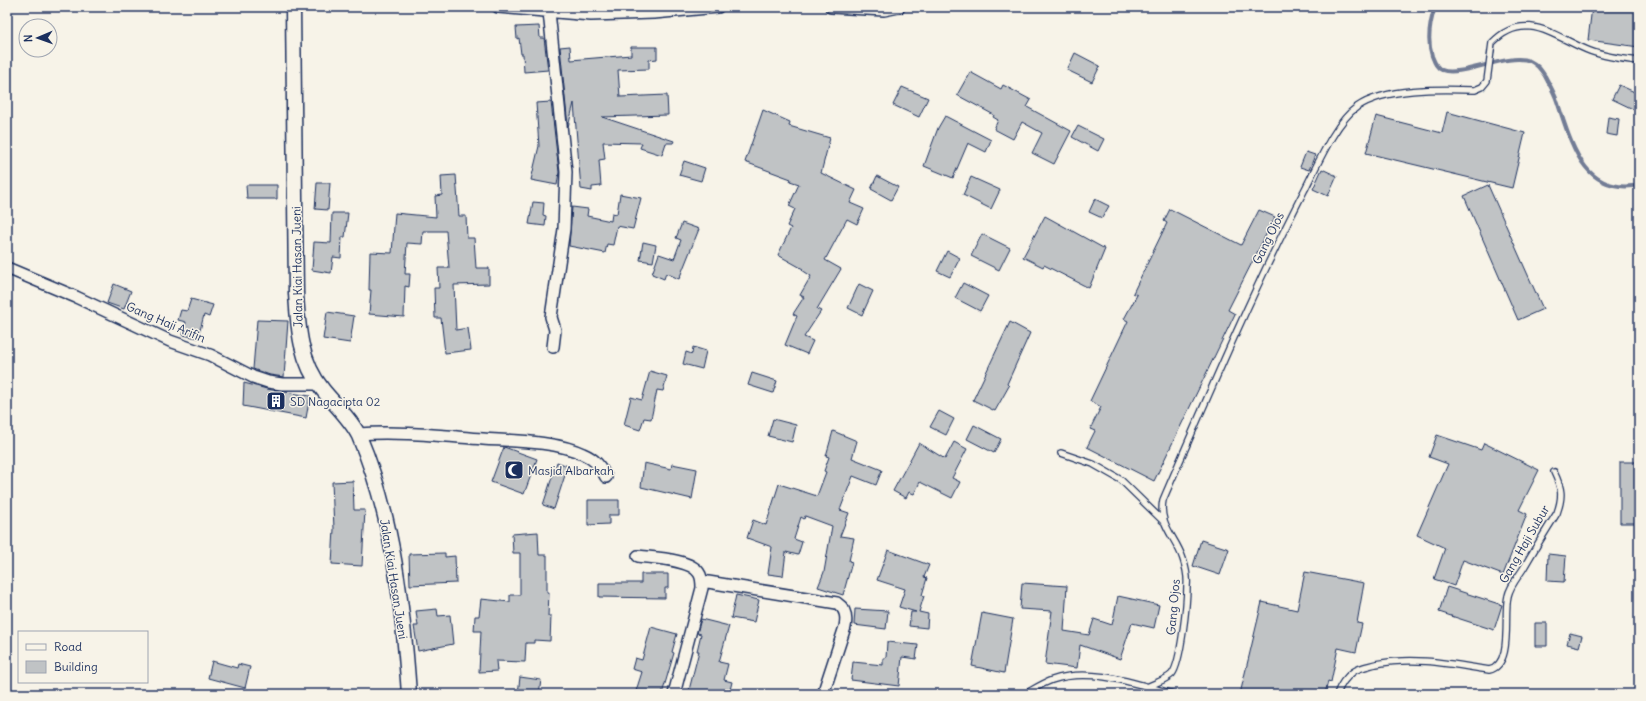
<svg xmlns="http://www.w3.org/2000/svg" width="1646" height="701" font-family="Delius,sans-serif">
<rect width="100%" height="100%" fill="#f7f3e8"/>
<filter id="ink" filterUnits="userSpaceOnUse"><feTurbulence type="fractalNoise" baseFrequency=".025" numOctaves="2"/><feDisplacementMap in="SourceGraphic" scale="8" xChannelSelector="R" yChannelSelector="G"/><feConvolveMatrix kernelMatrix="1 2 1 2 8 2 1 2 1" color-interpolation-filters="sRGB"/></filter>
<g filter="url(#ink)">
<g fill="none" stroke-linecap="round" stroke-linejoin="round">
<!-- stream -->
<path stroke="#727c95" stroke-width="4" d="M1435,7C1430,22 1427,41 1432,56C1434,61 1436,68 1442,70C1460,78 1508,52 1530,61C1537,64 1541,70 1545,76C1549,84 1554,92 1557,101C1571,142 1583,196 1639,185"/>
</g>
<!-- building -->
<path fill="#c0c3c5" stroke="#1b2f5e" d="M1592,7H1639V47L1588,40Z
M539,26L540,38H544L548,70L524,72L523,54H521L519,38L517,39L516,27Z
M570,46L571,60L631,55V47H657V59L649,60V69L618,70L620,97L667,95L668,115L602,117L674,141L673,143H666L662,155L640,148L642,143L603,142L605,159L599,160L601,186L592,187V191L581,189L574,103L568,127L560,47Z
M1075,53L1100,66L1092,82L1067,70Z
M970,72L1001,89L1003,85L1031,100L1027,107L1071,131L1054,164L1032,153L1042,133L1022,122L1013,139L994,129L998,120L993,117L994,115L957,95Z
M1619,85L1639,94V102L1635,110L1612,99Z
M902,87L928,98L919,117L893,105Z
M551,102L559,172L557,185L531,180L539,146L536,103Z
M763,110L790,122L789,126L830,138L821,173L856,190L850,203L864,209L857,224L847,219L825,260L841,269L817,309L821,311L804,337L813,341L807,354L785,345L797,316L793,314L804,297L800,295L811,276L802,270L803,269L778,255L791,228L787,226L795,209L789,206L799,184L790,181L791,179L745,162Z
M1447,112L1525,133L1512,188L1366,153L1376,116L1442,133Z
M945,116L991,140L986,152L968,143L953,178L924,166L938,128Z
M1608,117L1619,119L1617,136L1606,134Z
M1078,126L1104,139L1098,151L1072,137Z
M1306,152L1315,155L1309,170L1300,167Z
M684,161L705,168L701,181L679,175Z
M1322,169L1337,176L1328,196L1313,189Z
M456,175L459,216H466L467,238H474L476,268H489V284L454,285L456,330L468,328L471,350L445,353L441,318H435L434,288H439L438,268H449L446,231H423L422,244L407,243L405,274H410L409,287L405,286L404,317L369,314L371,290H369L370,252L392,253L395,213L436,217L435,196L442,195L441,176Z
M877,176L898,187L891,200L871,189Z
M971,177L1000,190L991,209L963,195Z
M317,183H330L328,210L315,209Z
M246,185H277V199H247Z
M1488,185L1543,309L1518,320L1464,196Z
M620,194L641,198L633,229L617,226L613,245L607,244L605,253L569,246L572,207L588,209L587,216L611,221L612,213L617,214Z
M1095,199L1109,206L1102,218L1089,212Z
M533,202L544,203L543,215L546,216L545,226L529,224Z
M1170,209L1241,245L1259,210L1275,217L1228,310L1235,314L1154,481L1087,447L1095,431L1090,429L1101,407L1090,401L1128,321L1124,319L1137,295L1133,293L1167,223L1164,221Z
M332,213H348L345,237H342L341,258L333,257L331,273L312,270L314,242L331,243Z
M1045,216L1105,249L1089,288L1044,265L1043,267L1023,257Z
M682,223L699,229L679,279L666,273L664,279L652,274L659,254L674,259L681,240L676,238Z
M982,234L1010,248L999,270L971,256Z
M643,242L656,245L653,262L640,260Z
M947,251L960,258L950,277L937,271Z
M963,283L988,296L980,311L955,298Z
M114,284L131,291L124,309L107,303Z
M859,284L873,291L862,315L848,308Z
M191,299L213,305L209,317L204,315L198,338L183,335L186,322L178,320L181,310L187,311Z
M327,312L354,316L350,343L323,339Z
M257,320L288,321L284,377L270,375L253,369Z
M1010,322L1030,333L1007,384L1009,386L995,411L973,400Z
M693,347L706,351L702,369L683,364L686,352L692,354Z
M650,371L667,376L663,391L657,390L651,419L644,418L640,430L624,425L631,397L642,400Z
M752,373L777,381L773,393L748,385Z
M244,383L267,389L310,396L306,418L243,406Z
M939,411L954,419L946,435L930,427Z
M773,419L796,425L792,442L768,436Z
M974,425L1001,439L994,453L967,439Z
M833,431L857,441L852,458L882,470L876,485L853,476L840,510L849,513L840,536L854,538L849,561L852,562L843,595L818,587L824,572L832,526L805,516L804,519L801,517L794,539L802,542L798,555L786,552L783,576L768,574L772,547L747,538L753,520L766,525L779,484L817,496L826,472L824,471L829,457L826,456Z
M1437,435L1481,450L1484,443L1539,470L1519,510L1527,514L1503,575L1463,560L1454,586L1434,579L1445,548L1417,535L1448,464L1429,457Z
M954,442L967,449L952,478L960,482L952,498L920,482L914,494L909,492L906,498L893,491L919,443L945,459Z
M504,447L537,459L524,494L491,482Z
M557,462L568,466L554,509L543,505Z
M1620,462H1639V523H1620Z
M644,463L671,469L672,464L697,469L692,499L641,487Z
M353,481L354,510H365L362,566L332,564L334,529L332,482Z
M588,500H619V515H609V524L588,525Z
M538,532L539,555H547V592H549L548,616H551L550,641L534,640V643H526L525,662L496,661L497,671L479,672L481,631H474L475,616H479L481,599L510,602V595H520V553H513L512,534Z
M1201,540L1229,549L1220,575L1193,566Z
M888,550L929,565L924,577L927,578L922,595L924,596L919,612L928,614L927,628L909,626L911,612H916L899,607L905,589L877,580Z
M445,553V557L455,556L456,583L410,585L409,554Z
M1548,554L1566,556L1564,582L1547,581Z
M1305,572L1364,583L1357,623L1362,624L1356,652L1338,648L1331,682L1328,681L1325,694H1240L1262,602L1297,610Z
M641,574H668V588H665V598L599,597V583H641Z
M1022,583L1067,586L1064,631L1089,635L1094,619L1112,625L1118,596L1159,605L1154,628L1132,623L1120,659L1080,645L1077,668L1045,664L1052,611L1020,609Z
M1447,587L1502,605L1494,630L1439,612Z
M736,595L759,600L754,622L731,618Z
M437,609L438,616L450,615L453,644L418,651L414,626H418L416,611Z
M855,609L888,611L886,629L854,625Z
M982,613L1013,619L1004,673L972,666Z
M701,619L729,626L719,662L728,664L724,680L732,682L729,694H688L699,651H697L701,634L697,633Z
M1535,623H1547V646H1535Z
M651,627L677,634L672,652L674,653L662,694H635L642,672L632,669L635,658L642,660Z
M1570,633L1582,636L1579,647L1567,644Z
M887,642L918,645L916,659L902,657L899,686L851,680L853,662L883,665V658H886Z
M212,661L237,668L238,664L250,667L245,688L208,678Z
M520,677L541,680L539,694H518Z"/>
<g fill="none" stroke-linecap="round" stroke-linejoin="round">
<!-- service casing -->
<g stroke="#1b2f5e" stroke-width="8">
<path id="service" d="M1061,453L1093,464L1121,480L1163,521
M1147,687C1155,683 1166,680 1172,674C1181,663 1187,603 1187,586C1188,577 1186,568 1183,559C1176,537 1158,525 1163,500C1208,396 1252,292 1304,191C1316,168 1335,122 1357,107C1386,87 1441,89 1475,90L1482,87L1487,81L1492,43C1525,8 1556,38 1590,51C1606,57 1622,59 1639,61
M1025,694C1034,689 1043,683 1052,680C1091,667 1136,684 1174,694
M1337,694C1340,686 1346,677 1353,672C1360,667 1369,666 1376,664C1415,656 1451,664 1489,670C1514,665 1503,615 1508,596C1510,586 1518,577 1523,569C1534,550 1545,532 1557,513C1563,496 1562,489 1554,472"/>
</g>
<!-- minor casing -->
<g stroke="#1b2f5e" stroke-width="14">
<path id="minor" d="M498,7L591,15L654,13L718,7
M831,7L884,10L899,7
M549,12L566,172L564,229L551,317L555,330L553,347
M7,268L76,297L170,341L210,355L253,377L268,382L282,384H318
M358,434C400,431 442,436 483,439C513,441 556,441 583,454C595,459 600,466 606,477
M638,556C653,558 691,559 699,573C702,577 702,583 702,588L674,694
M702,581L837,603C846,609 847,617 845,627L823,694"/>
</g>
<!-- tertiary casing -->
<g stroke="#1b2f5e" stroke-width="17">
<path id="tertiary" d="M293,7L296,293C298,328 300,362 323,390C335,405 351,419 359,436C393,516 403,607 409,694"/>
</g>
<!-- service -->
<use href="#service" stroke="#f7f3e8" stroke-width="5.5"/>
<!-- minor -->
<use href="#minor" stroke="#f7f3e8" stroke-width="11"/>
<!-- tertiary -->
<use href="#tertiary" stroke="#f7f3e8" stroke-width="14"/>
</g>
</g>
<!-- icons -->
<defs>
<g id="building-square" transform="scale(1)"><rect x="-9" y="-9" width="18" height="18" rx="4" fill="#1b2f5e" stroke="#f7f3e8"/><path d="M-4-6H4V6H1V3H-1V6H-4ZM-2.5-4.3h1.7v1.8h-1.7ZM.8-4.3h1.7v1.8H.8ZM-2.5-1h1.7V.8h-1.7ZM.8-1h1.7V.8H.8Z" fill="#fff"/></g>
<g id="mosque-square" transform="scale(1)"><rect x="-9" y="-9" width="18" height="18" rx="4" fill="#1b2f5e" stroke="#f7f3e8"/><path d="M3.5-4.9A6 6 0 1 0 3.5 4.9A5 5 0 1 1 3.5-4.9Z" fill="#fff"/></g>
</defs>
<g fill-rule="evenodd">
<use href="#building-square" x="276" y="401"/>
<use href="#mosque-square" x="514" y="470"/>
</g>
<g text-anchor="middle" dominant-baseline="central" stroke-width="3" stroke-linejoin="round" paint-order="stroke">
<!-- street labels -->
<g font-size="12" fill="#1b2f5e" stroke="#f7f3e8">
<text transform="translate(1268 238) rotate(-64)">Gang Ojos</text>
<text transform="translate(297 267) rotate(-91)">Jalan Kiai Hasan Jueni</text>
<text transform="translate(166 322) rotate(23)">Gang Haji Arifin</text>
<text transform="translate(1524 544) rotate(-60)">Gang Haji Subur</text>
<text transform="translate(394 579) rotate(81)">Jalan Kiai Hasan Jueni</text>
<text transform="translate(1173 607) rotate(-85)">Gang Ojos</text>
</g>
<!-- poi labels -->
<g font-size="12" fill="#1b2f5e" stroke="#f7f3e8" text-anchor="start">
<text x="290" y="401">SD Nagacipta 02</text>
<text x="528" y="470">Masjid Albarkah</text>
</g>
</g>
<!-- margin -->
<rect width="1646" height="701" fill="none" stroke="#f7f3e8" stroke-width="24"/>
<rect x="12" y="12" width="1622" height="677" fill="none" stroke="#1b2f5e" stroke-width="1.5" filter="url(#ink)"/>
<!-- legend -->
<rect x="18" y="631" width="130" height="52" fill="#f7f3e8" stroke="#9fa5b1"/>
<rect x="26" y="644" width="20" height="6" fill="#f7f3e8" stroke="#9fa5b1"/>
<text x="54" y="651" font-size="12" fill="#1b2f5e">Road</text>
<rect x="26" y="661" width="20" height="12" fill="#c0c3c5" stroke="#9fa5b1"/>
<text x="54" y="671" font-size="12" fill="#1b2f5e">Building</text>
<!-- north arrow -->
<g transform="translate(38 38) rotate(268)"><circle r="19" fill="#f7f3e8" stroke="#9fa5b1"/>
<path d="M0-3L7 15L0 10L-7 15Z" fill="#1b2f5e"/>
<text y="-6" font-size="11" font-weight="bold" text-anchor="middle" fill="#1b2f5e">N</text>
</g>
</svg>
